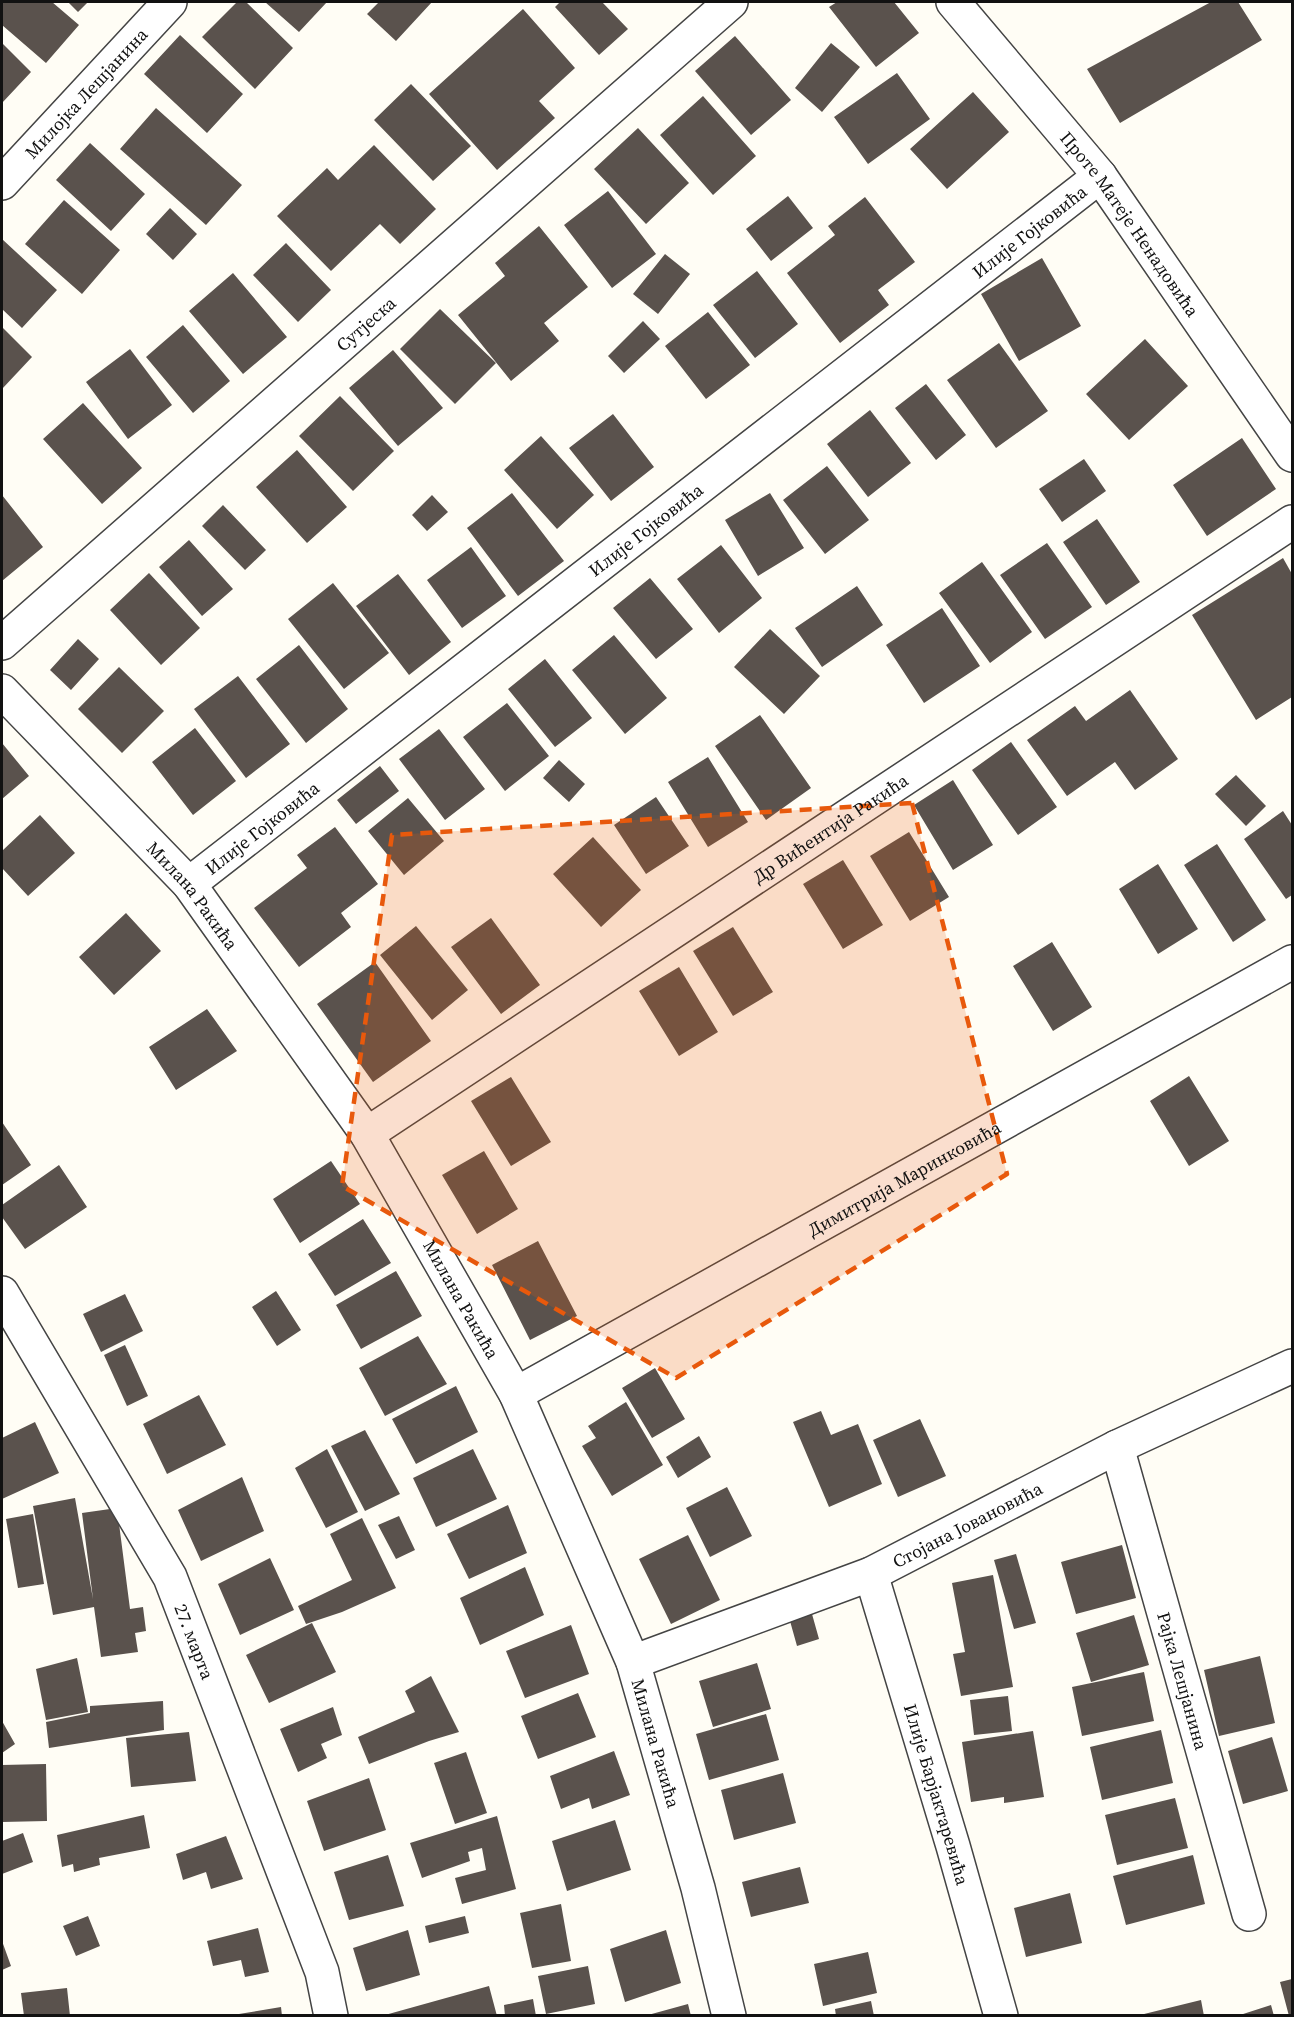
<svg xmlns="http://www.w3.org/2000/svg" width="1294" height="2017" font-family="'Source Serif 4',serif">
<rect width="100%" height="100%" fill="#fffdf5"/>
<!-- building -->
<path fill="#5a524d" d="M2,2H52L79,25L46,63L2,25Z
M68,2H88L78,12Z
M237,2H246L293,48L255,89L202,37Z
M265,2H327L299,32Z
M379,2H432L396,41L367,14Z
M560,2H602L628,29L599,55L555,7Z
M837,2H894L919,33L876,67L829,7Z
M1211,2H1238L1262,40L1120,123L1087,69Z
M523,9L575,68L539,101L555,118L497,170L429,94Z
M180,35L243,94L207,133L144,74Z
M735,36L791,100L751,135L695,71Z
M2,43L31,72L2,103Z
M831,43L860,67L822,112L795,88Z
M897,73L930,119L868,164L834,117Z
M411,84L471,146L433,181L374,120Z
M973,92L1009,132L947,189L910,149Z
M703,96L756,156L713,195L660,135Z
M156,108L242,185L206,225L120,149Z
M638,128L689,183L646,224L594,169Z
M90,143L145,194L111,231L56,180Z
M374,145L436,209L400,244L380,224L331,271L277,216L327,168L338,180Z
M608,191L656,254L612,288L564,225Z
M788,196L813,228L771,261L746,229Z
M865,197L915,262L878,290L889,305L840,343L787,273L835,235L828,226Z
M64,200L120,250L82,294L25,244Z
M170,208L197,234L173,260L146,234Z
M539,226L588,287L544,323L559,341L511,381L458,315L505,276L495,263Z
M2,239L57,290L22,328L2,309Z
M286,243L331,290L298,322L253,275Z
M665,254L690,274L658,314L633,294Z
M1042,258L1081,326L1019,361L981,294Z
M757,271L798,324L755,358L713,305Z
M233,273L287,337L243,374L189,311Z
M440,309L496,363L455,404L400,349Z
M708,312L750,365L706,399L665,346Z
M643,321L660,339L624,373L608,356Z
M183,325L230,381L193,413L146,357Z
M2,327L32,357L2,389Z
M1145,339L1188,386L1129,440L1086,394Z
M999,343L1048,411L996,448L947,380Z
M130,349L172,405L128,439L86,382Z
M393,350L443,408L398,446L349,388Z
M926,384L966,435L936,460L895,408Z
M340,396L394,451L353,491L299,436Z
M83,403L142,468L102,504L43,439Z
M870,410L911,463L868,497L827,444Z
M613,414L654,467L611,501L569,448Z
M541,436L594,495L557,529L504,470Z
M1242,438L1276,489L1207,536L1173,485Z
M297,450L347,507L307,543L256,487Z
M1084,459L1106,491L1062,522L1039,489Z
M827,466L869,520L825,554L783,500Z
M512,493L564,561L518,596L467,528Z
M770,493L804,548L758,576L725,520Z
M2,495L43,547L2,581Z
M432,495L448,512L427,531L412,515Z
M223,505L266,550L245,570L202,526Z
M1097,519L1140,582L1106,605L1063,542Z
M189,540L233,589L202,616L159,567Z
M1047,543L1092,607L1045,639L1000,575Z
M721,545L762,598L719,633L677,579Z
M471,547L506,596L462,628L427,580Z
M1283,558L1292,574V697L1256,720L1192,615Z
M982,562L1032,632L990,663L939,593Z
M149,573L200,628L161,665L110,610Z
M398,574L451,642L409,675L356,606Z
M650,578L693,629L656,659L613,608Z
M333,583L389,653L344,689L288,619Z
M857,586L883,625L822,667L795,628Z
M942,608L980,666L924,703L886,645Z
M770,629L820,676L784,714L734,667Z
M614,635L667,698L625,734L572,670Z
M78,639L99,659L71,690L50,670Z
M299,645L348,709L306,743L256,679Z
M545,659L592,718L555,747L508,689Z
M119,667L164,711L122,753L78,709Z
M238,676L290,744L246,778L194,709Z
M1130,690L1178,759L1135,790L1115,762L1067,796L1027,740L1075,706L1086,721Z
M507,703L549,756L505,791L463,737Z
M760,715L811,788L766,820L715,746Z
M195,728L236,781L193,815L152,762Z
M439,729L485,789L445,820L399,759Z
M1011,742L1057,807L1018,835L972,770Z
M2,743L29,776L2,799Z
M708,757L748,822L708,847L668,782Z
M559,760L585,784L569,802L543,778Z
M380,766L399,791L356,824L337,800Z
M1236,775L1266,806L1246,826L1215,794Z
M953,780L993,845L953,870L914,805Z
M656,797L689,846L646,874L614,825Z
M408,798L444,841L404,875L368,831Z
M1283,811L1292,825V895L1286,899L1244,839Z
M40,815L75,853L28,896L2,868V851Z
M335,827L378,884L341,913L351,927L299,967L254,908L307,868L297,855Z
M909,832L949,897L910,921L870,856Z
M593,837L641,890L601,927L553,874Z
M1217,844L1266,920L1233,942L1184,865Z
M843,860L883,925L843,949L803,884Z
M1158,864L1198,929L1158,954L1119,889Z
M126,913L161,951L114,995L79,957Z
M491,918L540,985L501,1014L451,947Z
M416,926L468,990L432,1020L380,955Z
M733,927L773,992L733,1016L693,951Z
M1052,942L1092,1007L1053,1031L1013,966Z
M375,962L431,1041L373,1082L317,1004Z
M679,967L718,1032L679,1056L639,991Z
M207,1009L237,1051L176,1090L149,1047Z
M1189,1076L1229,1141L1189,1166L1150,1101Z
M511,1077L551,1142L511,1166L471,1101Z
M2,1122L31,1165L2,1185Z
M484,1151L518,1209L477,1234L442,1175Z
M331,1161L360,1204L300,1243L273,1199Z
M59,1165L87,1207L25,1249L2,1217V1205Z
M363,1219L391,1263L335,1296L308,1254Z
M538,1241L577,1316L530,1340L492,1265Z
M396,1271L422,1316L361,1349L336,1305Z
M276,1291L301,1330L277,1346L252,1307Z
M125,1294L143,1331L101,1352L83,1314Z
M418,1336L447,1384L385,1416L359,1368Z
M125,1345L148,1396L127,1406L104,1355Z
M655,1368L685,1419L652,1438L622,1388Z
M456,1386L478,1432L416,1464L392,1419Z
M199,1395L226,1445L167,1474L143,1424Z
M626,1402L663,1465L612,1496L582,1446L596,1438L588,1426Z
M821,1411L831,1435L858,1424L882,1484L829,1507L793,1422Z
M920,1419L946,1476L898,1497L873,1440Z
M35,1422L59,1473L2,1499V1438Z
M365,1430L400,1494L365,1511L331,1446Z
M699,1436L711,1457L678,1478L666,1457Z
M327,1449L358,1512L326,1528L295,1468Z
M473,1449L497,1499L436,1527L413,1478Z
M242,1477L264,1531L201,1561L178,1510Z
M727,1487L752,1536L710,1557L686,1508Z
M75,1498L93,1599L82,1513L117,1508L130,1609L143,1607L146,1631L135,1633L138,1652L101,1657L94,1607L53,1615L33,1506Z
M508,1505L527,1553L469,1579L447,1534Z
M33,1514L44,1584L18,1588L6,1519Z
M399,1516L415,1550L396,1559L378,1525Z
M362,1518L396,1588L342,1612L306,1624L298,1606L352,1580L330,1534Z
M688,1535L720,1600L671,1624L639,1559Z
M1122,1545L1136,1598L1076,1614L1061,1562Z
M1016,1554L1036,1623L1014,1629L994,1560Z
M270,1558L294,1610L240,1635L218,1584Z
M525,1567L544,1615L480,1645L460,1598Z
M993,1575L1013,1687L961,1696L953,1654L965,1652L952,1583Z
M812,1614L819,1639L797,1646L790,1621Z
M1134,1615L1149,1665L1091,1682L1076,1633Z
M312,1623L336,1672L269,1703L246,1655Z
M571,1625L589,1674L525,1698L506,1651Z
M1260,1656L1275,1723L1219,1736L1204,1670Z
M77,1658L88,1712L46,1720L36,1669Z
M757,1663L771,1709L713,1727L699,1681Z
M1144,1672L1154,1721L1082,1736L1072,1687Z
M431,1676L459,1732L429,1741L369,1764L358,1737L415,1712L405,1691Z
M578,1693L596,1737L538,1759L521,1716Z
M1008,1696L1012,1731L974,1735L970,1700Z
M163,1701L164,1730L49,1748L46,1722L90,1713V1706Z
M333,1707L342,1735L321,1744L327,1758L298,1772L280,1729Z
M766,1714L779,1760L709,1780L696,1734Z
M2,1721L15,1744L2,1753Z
M1161,1730L1173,1783L1102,1800L1090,1747Z
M1033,1731L1044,1797L1004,1803V1797L971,1802L962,1742Z
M189,1732L196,1781L131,1787L126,1738Z
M1272,1737L1288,1791L1243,1804L1228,1751Z
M614,1751L630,1795L592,1809L589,1798L561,1809L550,1776Z
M466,1752L487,1813L455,1824L434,1763Z
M46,1764L47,1821L2,1822V1765Z
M783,1773L796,1823L734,1840L721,1790Z
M369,1778L386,1830L324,1851L307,1801Z
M1175,1798L1188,1848L1117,1865L1105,1815Z
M144,1815L150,1848L99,1858L100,1865L74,1872L73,1864L62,1867L57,1835Z
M497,1816L516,1889L462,1904L455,1878L486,1870L482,1848L468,1852L470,1861L422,1878L410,1843Z
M615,1820L631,1870L567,1891L552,1841Z
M23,1833L33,1862L2,1874V1841Z
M226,1836L243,1879L211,1889L206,1872L183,1880L176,1854Z
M388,1855L404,1906L349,1920L334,1872Z
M1193,1855L1205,1904L1126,1925L1113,1876Z
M800,1867L809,1903L751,1917L742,1882Z
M1070,1893L1082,1943L1026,1957L1014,1908Z
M561,1904L571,1961L532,1968L520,1913Z
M88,1916L100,1946L76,1956L63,1926Z
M465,1916L469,1933L429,1943L425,1926Z
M258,1928L269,1972L245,1977L241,1960L213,1966L207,1941Z
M408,1930L420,1975L366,1991L353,1948Z
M666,1930L681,1983L625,2002L610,1949Z
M2,1941L11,1966L2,1970Z
M868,1952L877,1993L823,2006L814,1964Z
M588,1966L595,2004L546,2014L538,1976Z
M1292,1979V2016H1289L1280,1982Z
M489,1986L497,2016H385V2015Z
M67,1988L70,2016H24L21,1993Z
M533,1999L536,2016H505L504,2005Z
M1201,2000L1204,2016H1140V2015Z
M871,2001L874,2016H836L835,2009Z
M688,2004L691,2016H649L648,2015Z
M1271,2005L1274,2016H1240V2015Z
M281,2007L282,2016H240L239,2014Z"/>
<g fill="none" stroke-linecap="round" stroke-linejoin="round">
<!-- minor casing -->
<g stroke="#444" stroke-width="36">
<g id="minor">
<path id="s1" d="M953,2L1100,176L1292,455"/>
<path id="s2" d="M2,183L170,2"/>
<path id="s3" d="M2,643L731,2"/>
<path id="s4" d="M2,691L189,884L367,1134L516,1394L633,1662L698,1888L729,2016"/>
<path id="s5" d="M189,884L1100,176"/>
<path id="s6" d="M367,1134L1292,522"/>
<path id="s7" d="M2,1293L170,1577L322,1972L331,2016"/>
<path id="s8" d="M516,1394L1292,962"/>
<path id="s9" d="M1117,1447L1249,1914"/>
<path id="s10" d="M871,1574L953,1846L1001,2016"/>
<path id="s11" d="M633,1662L871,1574L1117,1447L1292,1366"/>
</g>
</g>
<!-- minor -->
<use href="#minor" stroke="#fff" stroke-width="33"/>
</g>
<!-- marked area -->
<path fill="#e8590c" fill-opacity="0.2" stroke="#e8590c" stroke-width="4.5" stroke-dasharray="12 8" stroke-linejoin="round" d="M912,803L1007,1174L676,1378L342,1186L392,835Z"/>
<g text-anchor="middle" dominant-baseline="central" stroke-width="6" stroke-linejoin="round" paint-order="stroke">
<!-- street labels -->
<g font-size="18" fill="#111" stroke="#fff">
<text stroke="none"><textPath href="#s2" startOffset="123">Милојка Лешјанина</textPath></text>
<text stroke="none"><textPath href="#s1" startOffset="284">Проте Матеје Ненадовића</textPath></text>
<text stroke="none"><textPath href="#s5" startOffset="1064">Илије Гојковића</textPath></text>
<text stroke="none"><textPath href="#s3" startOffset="484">Сутјеска</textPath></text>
<text stroke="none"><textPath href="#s5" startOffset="578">Илије Гојковића</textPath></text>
<text stroke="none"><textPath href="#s5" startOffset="92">Илије Гојковића</textPath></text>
<text stroke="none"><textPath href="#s6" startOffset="555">Др Вићентија Ракића</textPath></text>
<text stroke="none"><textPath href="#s4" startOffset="280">Милана Ракића</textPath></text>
<text stroke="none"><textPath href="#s8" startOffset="444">Димитрија Маринковића</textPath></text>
<text stroke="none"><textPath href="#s4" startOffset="766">Милана Ракића</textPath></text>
<text stroke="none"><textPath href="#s11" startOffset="362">Стојана Јовановића</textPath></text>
<text stroke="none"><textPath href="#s7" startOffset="399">27. марта</textPath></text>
<text stroke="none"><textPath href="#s9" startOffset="243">Рајка Лешјанина</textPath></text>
<text stroke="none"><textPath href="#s4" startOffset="1252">Милана Ракића</textPath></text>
<text stroke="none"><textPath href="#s10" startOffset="230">Илије Барјактаревића</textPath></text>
</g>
</g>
<!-- border -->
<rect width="1294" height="2017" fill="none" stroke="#111111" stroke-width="6"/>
</svg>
